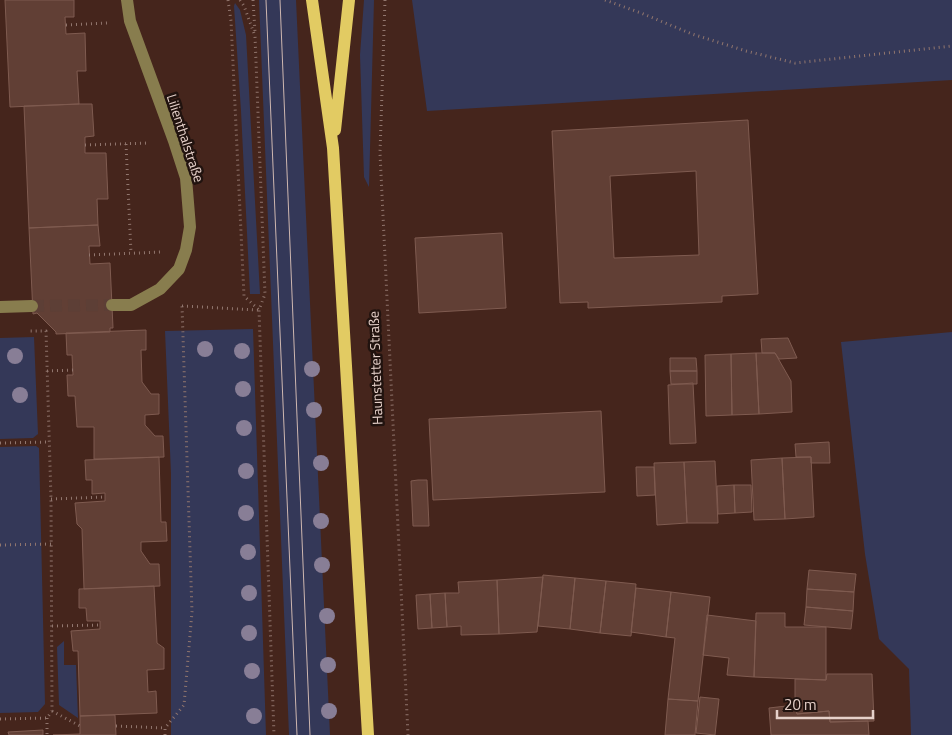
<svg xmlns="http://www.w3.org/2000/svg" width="952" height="735" font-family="'Titillium Web',sans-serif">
<rect width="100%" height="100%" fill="#45251c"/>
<!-- green -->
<path fill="#343858" d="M259,0H296L330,735H289Z
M364,0H374L369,187L364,177L360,55Z
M412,0H952V80L427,111Z
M235,3L240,10L246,35L260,294H250L241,111L234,6Z
M253,329L266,735H171V474L165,331Z
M952,332V735H911L909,669L879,639L865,554L841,342Z
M34,337L38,434L33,438L0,439V338Z
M36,446L39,448L45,704L38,712L0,713V447Z
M64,641V665H76L78,718L59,705L57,647Z"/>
<!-- building -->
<path fill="#613f35" stroke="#7f5b50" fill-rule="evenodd" d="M5,0H74V17H65L66,34L85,33L86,71H77L79,104L10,107Z
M79,104H92L94,136L85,137V153H106L108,199H97L98,225L29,228L24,106Z
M748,120L758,294L722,296V302L588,308V302L560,303L552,131ZM696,171L699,255L614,258L610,176Z
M98,225L100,246H89L90,264L110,263L113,328H110V332L56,334V332L37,313L33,314L29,228Z
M502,233L506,308L419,313L415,238Z
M146,330V350H141L142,382L151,394H159V414L145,415V425L155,436H163L164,457L94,459V427H77L75,396H68L67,375H73L72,355H67L66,333Z
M788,338L797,358L779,359L775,353H762L761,339Z
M756,353H775L791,381L792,412L759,414Z
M756,353L759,414L732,415L731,354Z
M731,354L732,415L706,416L705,355Z
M670,358H696L697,371H670Z
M670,371H697V384H671Z
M693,383L696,443L670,444L668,385Z
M601,411L605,492L433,500L429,419Z
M829,442L830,463H811V457H796L795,444Z
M159,457L161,522H166L167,541L141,542V551L150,564H159L160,586L84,589L82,529L77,524L75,503L105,501V493L92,494V480H86L85,460Z
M811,457L814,517L785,519L782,458Z
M782,458L785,519L754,520L751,460Z
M715,461L718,523H687L684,462Z
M684,462L687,523L657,525L654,463Z
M636,467H654L655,495L637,496Z
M418,480H427L429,526H413L411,481Z
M734,485L735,513L718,514L717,486Z
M734,485H751L752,512L735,513Z
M809,570L856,574L854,592L807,589Z
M543,575L575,578L570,629L538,626Z
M543,577L537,632L499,634L497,580Z
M575,578L606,581L600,633L570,629Z
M497,580L499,634L461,635V626L447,627L445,593H459L458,582Z
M606,581L636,584L631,636L600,633Z
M154,586L157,643L164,648V669L147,670L148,692L156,691L157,713L80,716L78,651H73L71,631L100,629V621H87L86,608H79V589Z
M636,588L671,592L666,637L631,632Z
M807,589L854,592L853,611L806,607Z
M671,592L710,597L698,701L668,699L675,638L666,637Z
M445,593L447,627L432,628L430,594Z
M430,594L432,628L418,629L416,595Z
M806,607L853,611L851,629L804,625Z
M756,613H785V627H826V680L754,677Z
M707,615L756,621L754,677L727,675L729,658L703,655Z
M827,674H872L874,721L830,722L829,711L797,714L795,705V679L826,680Z
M700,697L719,699L715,735L696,733Z
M668,699L698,701L695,735H665Z
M795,705L797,714L829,711L830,722L868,721L869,735H771L769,708Z
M115,715L116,735H53L80,734V716Z
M43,730V735H9L8,732Z"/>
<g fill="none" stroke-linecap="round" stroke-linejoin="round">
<!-- minor-tunnel -->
<path stroke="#5d3f36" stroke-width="12" stroke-dasharray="12 6" stroke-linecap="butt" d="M32,306L112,305"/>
<!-- path -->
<path stroke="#91766e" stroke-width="3" stroke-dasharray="1 4" stroke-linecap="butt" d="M228,0L231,21L244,296L259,310
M240,0L244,6L255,36L265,294L259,310L274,735
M253,0L255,32
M385,0L380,153L408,735
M605,0L641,13L692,34L746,51L795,63L952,46
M66,25L108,23
M126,144L131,253
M85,145L149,143
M89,255L161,252
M182,306L258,310
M47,371L73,370
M0,443L49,442
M51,499L105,497
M0,545L52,544
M52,626L100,625
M52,711L80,726
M47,718V735
M0,719L47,718L52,711L51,499L46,331H30
M116,726L165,728
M165,735V728L184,705L192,612L182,306"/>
<!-- minor -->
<path stroke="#887d4e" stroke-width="12" d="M112,305H131L160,289L179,269L186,250L190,227L186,178L174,141L130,21L127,0
M0,307L32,306"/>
<!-- major -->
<path stroke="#e2cb63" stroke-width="12" d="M312,0L333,148L368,735
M335,130L349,0"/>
<!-- tram -->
<path stroke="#ceb7b0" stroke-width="1" d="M266,0L297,735
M280,0L310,735"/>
</g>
<!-- trees -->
<g fill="#887e96">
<circle cx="205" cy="349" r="8"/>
<circle cx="242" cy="351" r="8"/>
<circle cx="15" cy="356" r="8"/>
<circle cx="312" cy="369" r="8"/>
<circle cx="243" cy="389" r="8"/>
<circle cx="20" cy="395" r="8"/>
<circle cx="314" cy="410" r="8"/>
<circle cx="244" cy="428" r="8"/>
<circle cx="321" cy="463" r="8"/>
<circle cx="246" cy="471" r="8"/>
<circle cx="246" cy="513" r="8"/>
<circle cx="321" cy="521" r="8"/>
<circle cx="248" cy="552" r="8"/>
<circle cx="322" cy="565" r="8"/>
<circle cx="249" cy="593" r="8"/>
<circle cx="327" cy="616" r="8"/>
<circle cx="249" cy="633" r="8"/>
<circle cx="328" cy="665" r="8"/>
<circle cx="252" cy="671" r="8"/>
<circle cx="329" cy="711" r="8"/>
<circle cx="254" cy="716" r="8"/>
</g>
<g text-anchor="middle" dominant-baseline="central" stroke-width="5" stroke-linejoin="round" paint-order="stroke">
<!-- street labels -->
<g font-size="14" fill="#e6d1ca" stroke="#21130f">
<text transform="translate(186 138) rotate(72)">Lilienthalstraße</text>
<text transform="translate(375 368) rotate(-92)">Haunstetter Straße</text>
</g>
</g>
<!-- scale -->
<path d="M777 710v8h96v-8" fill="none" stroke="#e6d1ca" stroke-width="2.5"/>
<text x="784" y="710" font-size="15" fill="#e6d1ca" stroke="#21130f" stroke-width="4" paint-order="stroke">20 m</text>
</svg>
